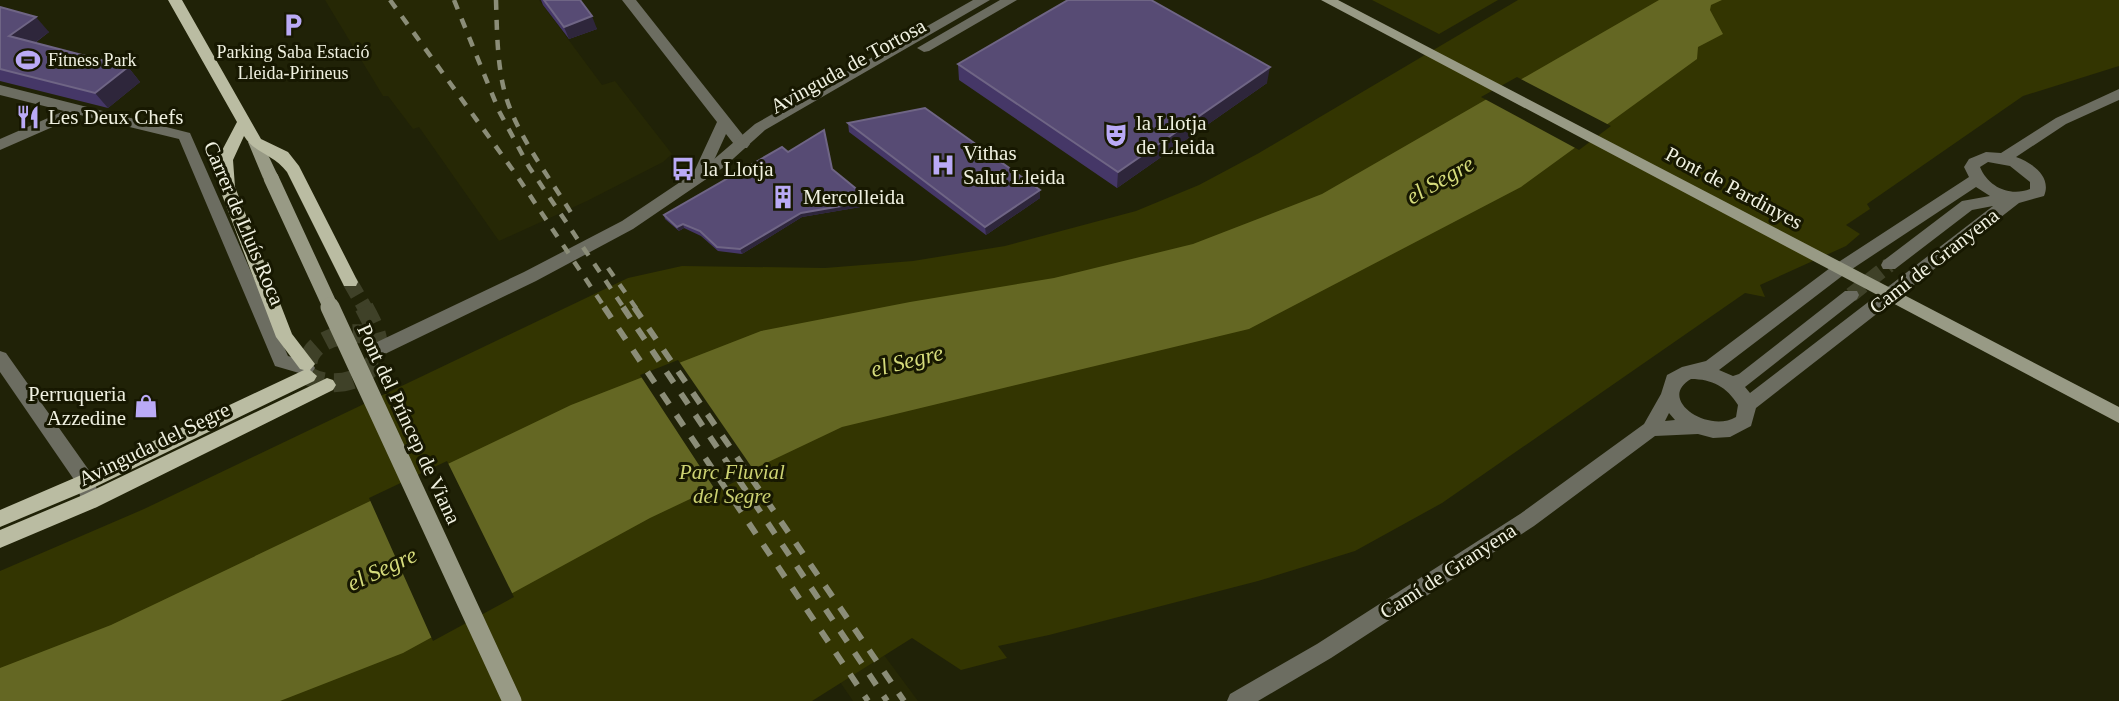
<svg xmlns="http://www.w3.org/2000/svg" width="2119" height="701" font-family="'Times New Roman',serif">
<rect width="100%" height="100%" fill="#202207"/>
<!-- built -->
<path fill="#262805" d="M325,0H539L602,85L615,81L672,154L663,162L587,201L499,241L419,127L413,129L388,96H383Z
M884,655L918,701H853L840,682Z"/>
<!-- green -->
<path fill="#333501" d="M1372,0H1498L1439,34Z
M1518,0H2119V66L2023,96L1867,204L1870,209L1846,225L1860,234L1846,246L1760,285L1765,297L1745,293L1442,503L1355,551L1258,581L1049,635L998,646L1007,658L961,670L912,638L812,701H0V571L144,509L628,278L682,266L825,268L913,261L1005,246L1136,211L1199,185L1259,153Z"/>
<!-- water -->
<path fill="#646723" d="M1659,0H1722L1711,5L1710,10L1723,34L1698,47L1697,59L1521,187L1249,329L842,427L650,518L403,653L280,701H0V668L111,625L571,405L761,331L910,302L1054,278L1193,244L1322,194Z"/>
<!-- pier -->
<path fill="#202207" d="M1517,77L1611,126L1579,150L1481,97Z
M678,360L755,472L716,491L640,375Z
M447,461L514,597L433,641L369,498Z"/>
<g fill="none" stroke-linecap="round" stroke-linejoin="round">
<!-- minor-tunnel -->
<path stroke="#3f4128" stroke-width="15" stroke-dasharray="15 8" stroke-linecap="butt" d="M1851,295L1889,265"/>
<!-- primary-tunnel-far1 -->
<path stroke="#3f4128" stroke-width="15" stroke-dasharray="15 8" stroke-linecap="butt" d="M350,282L365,308"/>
<!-- primary-tunnel -->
<path stroke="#3f4128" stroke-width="19" stroke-dasharray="19 10" stroke-linecap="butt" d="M364,307C370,319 379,333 378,348C376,381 334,390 310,377C296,340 350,328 376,336"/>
<!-- minor -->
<path fill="#6c6d61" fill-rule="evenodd" d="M622,0H636L750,144L747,148H737L726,134L705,180H695L692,176L717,122Z
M0,85L190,133L288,356L312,363L315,368L312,373L306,375L275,366L179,139L80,115L0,150V139L64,111L0,95Z
M2119,89V100L2066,124L2016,157C2033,163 2052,177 2044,196L2019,203L1756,408L1751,426L1730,437L1713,438L1698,434L1655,436L1534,526L1331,658L1258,701H1227L1230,694L1317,644L1520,514L1644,424L1661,394L1667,375L1682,367L1706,361L1834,265L1969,177L1964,167L1969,159L1986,152L2001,153L2056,118ZM1988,162L2010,166L2030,182V189C2010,197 1988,187 1980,167ZM1976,187L1990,196L1962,201L1883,261L1881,265L1883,269H1895L1972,210L1993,206L1750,393L1745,387L1857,299L1859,295L1857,291H1845L1739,374L1733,376L1719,370L1846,273ZM1691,379C1712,379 1727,387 1738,405L1736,417C1708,434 1656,399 1691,379ZM1669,413L1675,420L1665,421Z
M0,351L6,353L93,476L100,501L97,507L90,509L83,507L77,484L0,372Z"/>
<!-- tertiary -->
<path fill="#6c6d61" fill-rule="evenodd" d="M973,0H990L765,130L724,167L633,229L536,281L387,353H375L372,348L375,343L524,272L622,221L713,160L755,124Z
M1000,0H1017L929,51L924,52L917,48Z"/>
<!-- secondary -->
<path fill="#989a85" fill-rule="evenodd" d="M1321,0H1338L2119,407V423Z
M255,137L262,142L279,178L276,182L271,183L263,178L248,142Z"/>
<!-- primary -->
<path fill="#babca2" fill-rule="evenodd" d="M168,0H182L261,139L288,152L299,166L358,282L356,286H344L287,172C273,154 254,153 244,136L233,160L235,187L292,334L315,364L310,370L317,376L314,381L93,488L0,527V510L79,476L304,370L300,369L276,337L219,187L217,160L237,122Z
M327,378L333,380L336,385L333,390L97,507L0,548V530L83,495Z"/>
<!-- rail-far1 -->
<path stroke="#8b8d78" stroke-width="4.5" stroke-dasharray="10 10" stroke-linecap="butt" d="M390,0L515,173L605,308
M454,0L499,111L529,167L624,308
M496,0C497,31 497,67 506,97C519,139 551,179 573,216
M608,268L636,308"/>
<!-- rail -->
<path stroke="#8b8d78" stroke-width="6" stroke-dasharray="13 13" stroke-linecap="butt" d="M604,307L868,701
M623,307L887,701
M634,307L904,701"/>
<!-- secondary-bridge-far1 -->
<path stroke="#989a85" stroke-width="15" d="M271,178L331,308"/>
<!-- secondary-bridge -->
<path stroke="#989a85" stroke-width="19" d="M330,307L512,701"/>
</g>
<!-- wall -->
<path fill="#453767" d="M541,0H580L597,29L569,39L543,5Z
M0,7L49,32L35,43L128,67L140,82L108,108L0,81Z
M958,64L1267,83L1117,188L959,80Z
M848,123L1040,190V198L986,235L849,132Z
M788,152L832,169L872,205L802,217L742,254L718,251L701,236L684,228L679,231L665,219L664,215Z"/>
<!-- shaded-wall -->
<path fill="#2e263b" d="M592,16L597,29L569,39L564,27Z
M36,17L49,32L22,52L9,36Z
M128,67L140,82L108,108L95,93Z
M1270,67L1267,83L1117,188L1118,172Z
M1040,190V198L986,235L985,227Z
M871,201L872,205L802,217L742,254L740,249L801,213Z
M683,224L684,228L679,231L677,227Z"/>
<!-- building -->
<path fill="#574b74" stroke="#6f6585" stroke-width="2" d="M544,0H580L592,16L564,27Z
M1068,0H1151L1270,67L1118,172L958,64Z
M0,7L36,17L9,36L128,67L95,93L0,69Z
M925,108L1040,190L985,227L848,123Z
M824,130L832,169L871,201L801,213L740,249L717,247L700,231L683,224L677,227L664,215L782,147L788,152Z"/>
<!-- icons -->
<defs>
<g id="parking-bare" transform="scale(1.89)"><path d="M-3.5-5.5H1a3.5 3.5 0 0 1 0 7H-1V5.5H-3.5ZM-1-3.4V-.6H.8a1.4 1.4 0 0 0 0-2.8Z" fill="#baaaf6" stroke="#171801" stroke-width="2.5" paint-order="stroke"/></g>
<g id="stadium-bare" transform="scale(1.89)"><path d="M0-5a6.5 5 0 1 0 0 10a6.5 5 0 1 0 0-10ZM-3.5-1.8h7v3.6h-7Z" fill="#baaaf6" stroke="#171801" stroke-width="2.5" paint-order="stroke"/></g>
<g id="restaurant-bare" transform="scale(1.89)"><path d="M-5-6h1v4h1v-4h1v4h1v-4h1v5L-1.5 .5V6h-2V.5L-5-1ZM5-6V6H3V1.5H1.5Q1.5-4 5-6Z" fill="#baaaf6" stroke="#171801" stroke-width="2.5" paint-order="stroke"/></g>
<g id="theatre-bare" transform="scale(1.89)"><path d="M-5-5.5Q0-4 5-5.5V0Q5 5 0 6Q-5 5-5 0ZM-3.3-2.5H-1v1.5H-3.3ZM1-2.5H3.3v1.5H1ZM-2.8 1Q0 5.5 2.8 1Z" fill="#baaaf6" stroke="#171801" stroke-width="2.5" paint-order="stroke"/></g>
<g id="hospital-bare" transform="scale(1.89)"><path d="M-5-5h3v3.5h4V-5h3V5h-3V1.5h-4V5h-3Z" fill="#baaaf6" stroke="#171801" stroke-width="2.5" paint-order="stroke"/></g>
<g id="bus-bare" transform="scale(1.89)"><path d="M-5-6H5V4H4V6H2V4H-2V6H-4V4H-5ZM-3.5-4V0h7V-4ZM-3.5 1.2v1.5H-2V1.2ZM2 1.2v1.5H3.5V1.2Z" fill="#baaaf6" stroke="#171801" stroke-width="2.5" paint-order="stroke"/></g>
<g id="building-bare" transform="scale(1.89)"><path d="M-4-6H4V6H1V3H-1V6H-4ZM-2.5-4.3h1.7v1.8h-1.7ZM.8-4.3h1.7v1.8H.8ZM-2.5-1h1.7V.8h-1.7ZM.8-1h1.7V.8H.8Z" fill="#baaaf6" stroke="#171801" stroke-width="2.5" paint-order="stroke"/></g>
<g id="shop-bare" transform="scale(1.89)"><path d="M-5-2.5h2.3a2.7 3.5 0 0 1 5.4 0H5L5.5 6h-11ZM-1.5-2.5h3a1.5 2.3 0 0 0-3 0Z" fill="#baaaf6" stroke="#171801" stroke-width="2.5" paint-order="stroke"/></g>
</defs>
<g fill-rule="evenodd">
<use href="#parking-bare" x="293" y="25"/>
<use href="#stadium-bare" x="28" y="60"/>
<use href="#restaurant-bare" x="28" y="117"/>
<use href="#theatre-bare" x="1116" y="135"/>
<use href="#hospital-bare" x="943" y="165"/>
<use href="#bus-bare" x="683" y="169"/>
<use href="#building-bare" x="783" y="197"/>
<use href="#shop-bare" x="146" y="406"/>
</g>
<g text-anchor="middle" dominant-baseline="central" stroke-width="6" stroke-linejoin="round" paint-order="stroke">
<!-- far-poi labels -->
<g font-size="18" fill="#f0f1e1" stroke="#171801">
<text x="293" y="52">Parking Saba Estació<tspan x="293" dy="21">Lleida-Pirineus</tspan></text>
<text x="48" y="60" text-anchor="start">Fitness Park</text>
</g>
<!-- street labels -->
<g font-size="21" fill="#f0f1e1" stroke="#171801">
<text transform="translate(848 66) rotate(-29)">Avinguda de Tortosa</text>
<text transform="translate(1734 188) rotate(28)">Pont de Pardinyes</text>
<text transform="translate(244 223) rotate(67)">Carrer de Lluís Roca</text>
<text transform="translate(1934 261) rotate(-38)">Camí de Granyena</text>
<text transform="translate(409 424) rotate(65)">Pont del Príncep de Viana</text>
<text transform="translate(154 444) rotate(-26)">Avinguda del Segre</text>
<text transform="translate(1448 571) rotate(-33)">Camí de Granyena</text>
</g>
<!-- poi labels -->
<g font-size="21" fill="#f0f1e1" stroke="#171801" text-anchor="start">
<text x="48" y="117">Les Deux Chefs</text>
<text x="1136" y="123">la Llotja<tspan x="1136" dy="24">de Lleida</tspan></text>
<text x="963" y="153">Vithas<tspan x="963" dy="24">Salut Lleida</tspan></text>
<text x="703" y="169">la Llotja</text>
<text x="803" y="197">Mercolleida</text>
<text x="126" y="394" text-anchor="end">Perruqueria<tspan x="126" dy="24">Azzedine</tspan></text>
</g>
<!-- park labels -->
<g font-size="21" font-style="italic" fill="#ccd272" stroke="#171801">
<text x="732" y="472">Parc Fluvial<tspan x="732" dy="24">del Segre</tspan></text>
</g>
<!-- water labels -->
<g font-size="23" font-style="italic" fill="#d5db7b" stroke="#171801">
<text transform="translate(1440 180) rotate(-30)">el Segre</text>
<text transform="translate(907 361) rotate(-14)">el Segre</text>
<text transform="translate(382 569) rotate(-25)">el Segre</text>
</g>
</g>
</svg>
